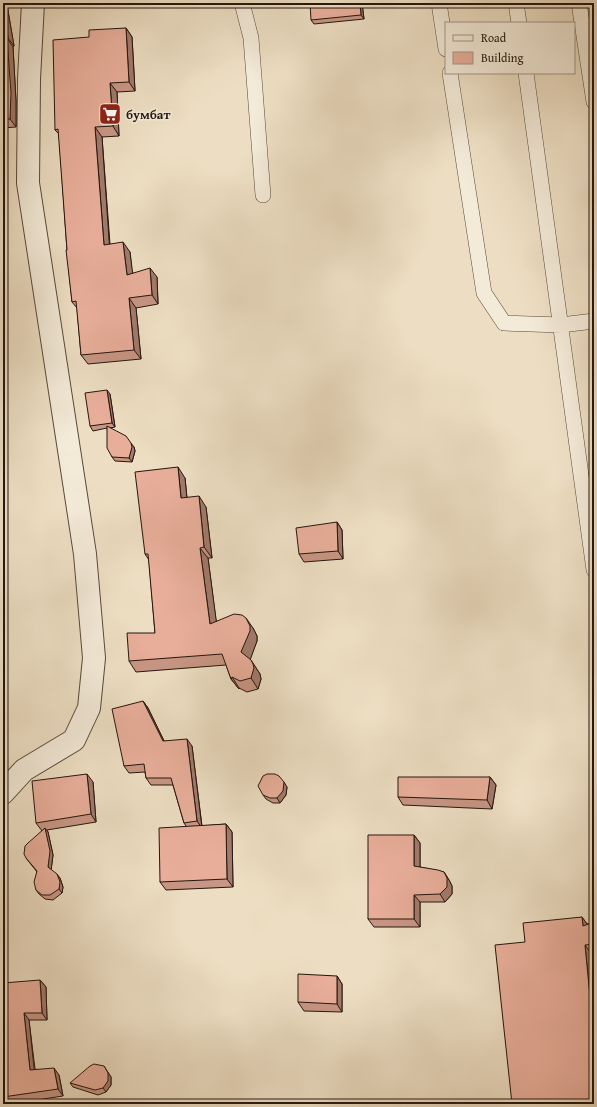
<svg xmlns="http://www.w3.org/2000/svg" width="597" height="1107" font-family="'Gentium Book Plus',serif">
<rect width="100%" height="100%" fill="#eddec3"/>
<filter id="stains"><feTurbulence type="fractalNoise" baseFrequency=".005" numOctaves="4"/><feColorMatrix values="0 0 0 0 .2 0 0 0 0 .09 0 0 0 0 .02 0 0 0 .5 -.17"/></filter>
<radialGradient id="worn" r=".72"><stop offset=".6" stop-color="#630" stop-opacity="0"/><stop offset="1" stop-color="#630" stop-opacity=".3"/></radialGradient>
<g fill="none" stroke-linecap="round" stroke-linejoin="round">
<!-- lane casing -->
<g stroke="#57483b" stroke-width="16">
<path id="lane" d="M242,3L251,38L263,195
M439,3L446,49
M516,3L519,23
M579,3L594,102
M450,73L484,293L504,323L561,325L594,321
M526,73L594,570"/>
</g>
<!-- street casing -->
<g stroke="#57483b" stroke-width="24">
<path id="street" d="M3,793L24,770L74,740L89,708L94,658L85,554L28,183L29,79L33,3"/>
</g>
<!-- lane -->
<use href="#lane" stroke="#f3ead8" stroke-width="15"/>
<!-- street -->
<use href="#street" stroke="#f3ead8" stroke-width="22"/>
</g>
<!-- wall -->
<path fill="#c89684" stroke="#25160e" d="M3,3H6L7,5L14,46L13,47L16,101V127L3,128Z
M362,3L364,19L314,24L311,20Z
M126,28L132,37L135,91L117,92L119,136L102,137L110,244L130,252L132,273L157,277L158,304L136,308L141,359L88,364L81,355L77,308L72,302L67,250L59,134L55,130L89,37Z
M110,394L115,427L110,428L134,447L135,451L132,462L115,461L112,457L107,428L93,431L90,426Z
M185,478L187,498L206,507L212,558H208L216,621L253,628L257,636V641L250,659L260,674L261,679L258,689L247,692L239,688V689L231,679L226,665L136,672L129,661L155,633L149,560L145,554Z
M337,522L342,530L343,559L304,562L299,554Z
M143,701L148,708L164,741L192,746L202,826L226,824L232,832L233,887L166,890L160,882L186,826L184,823L173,785H151L146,778L145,772L129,773L124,766Z
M490,777L496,785L492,809L403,805L398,797Z
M93,782L96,822L47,830L48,832L53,855L51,870L60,878L63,887L62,893L53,900L45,899L39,894L36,890L37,872L26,858L42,831L36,823Z
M287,787L286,795L280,803H273L266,799L263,795Z
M414,835L420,843V867L444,872L449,880L452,886V894L445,902H420V927H374L368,919Z
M582,917L587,924L594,922V1104L525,942Z
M337,976L342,984V1012L304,1011L298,1002Z
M40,980L46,987L47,1020H29L35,1069L59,1075L63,1096L11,1104H3V1008H5Z
M107,1071L111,1077V1085L106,1092L98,1095L73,1087L70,1083Z"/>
<!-- shaded-wall -->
<path fill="#a27a6c" stroke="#25160e" d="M3,3H6L7,5L14,46L8,38Z
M360,3H362L364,19L361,15Z
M126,28L132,37L135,91L129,82Z
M7,38L13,47L16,101V127L10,119Z
M110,83L117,92L119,136L113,126Z
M95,127L102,137L110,254L104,245Z
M123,242L130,252L134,284L127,275Z
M150,268L157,277L158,304L152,295Z
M129,298L136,308L141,359L134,350Z
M107,390L110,394L115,427L112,423Z
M131,443L134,447L135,451L132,462L129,458Z
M178,467L185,478L188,509L181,498Z
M199,496L206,507L212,558L204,547Z
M337,522L342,530L343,559L338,551Z
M200,548L208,558L218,634L210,624Z
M246,618L253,628L257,636V641L249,663L241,652Z
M251,660L260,674L261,679L258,689L251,678Z
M232,677L239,688V689L231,679Z
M143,701L148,708L168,749L163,741Z
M187,739L192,746L202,828L197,821Z
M87,774L93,782L96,822L91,814Z
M490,777L496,785L492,809L487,800Z
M284,782L287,787L286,795L280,803L277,798Z
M226,824L232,832L233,887L227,879Z
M45,828L48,832L53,855L51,871L48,867Z
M414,835L420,843V874L414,866Z
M444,872L449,880L452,886V894L445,902L440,894Z
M57,874L60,878L63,887L62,893L59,889Z
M414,895L420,902V927L414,919Z
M582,917L591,930L583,926Z
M585,945L594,958V1038Z
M337,976L342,984V1012L337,1004Z
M40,980L46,987L47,1020L42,1013Z
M24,1013L29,1020L35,1077L30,1070Z
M104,1066L111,1077V1085L106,1092L103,1088Z
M54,1068L59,1075L63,1096L58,1089Z"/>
<!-- building -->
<path fill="#e8ae9a" stroke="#25160e" d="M310,3H360L361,15L311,20Z
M3,6L8,38H7L11,93L10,119H3Z
M126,28L129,82L110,83L113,126L95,127L104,245L123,242L127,275L150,268L152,295L129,298L134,350L81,355L76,301L72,302L66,250H67L58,129L55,130L53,40L89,37V30Z
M107,390L112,423L90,426L85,393Z
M107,426L126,436L131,443L132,447L129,458L112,457L107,448Z
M178,467L181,498L199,496L204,547L200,548L210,624L234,614L242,615L246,618L250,626V631L241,652L251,660L253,664L254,668L251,678L240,681L232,677L231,679L222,654L129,661L127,633H155L148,554H145L135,472Z
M337,522L338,551L299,554L296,528Z
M143,701L163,741L187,739L197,821L184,823L171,778H146L144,764L124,766L112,709Z
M87,774L91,814L36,823L32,781Z
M267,774H275L279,776L284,782L283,791L277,798H270L263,795L258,786L263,776Z
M398,777H490L487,800L398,797Z
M226,824L227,879L160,882L159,828Z
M45,828L50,851L48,867L57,874L60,882L59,889L50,895H42L36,890L34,882L37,871L26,858L24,854L25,846L28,843Z
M368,835H414V866L438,870L444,872L447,878V887L440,894L414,895V919H368Z
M582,917L583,926L594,922V944L585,945L594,1038V1104H512L495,945L525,942L523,923Z
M298,974L337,976V1004L298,1002Z
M40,980L42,1013H24L30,1070L54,1068L58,1089L3,1097V1008H5L3,983Z
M94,1064L104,1066L108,1073V1081L103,1088L95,1090L70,1083L90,1066Z"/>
<!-- icons -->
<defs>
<g id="supermarket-square" transform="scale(1.15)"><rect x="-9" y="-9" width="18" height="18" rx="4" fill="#8f2418" stroke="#f3ead8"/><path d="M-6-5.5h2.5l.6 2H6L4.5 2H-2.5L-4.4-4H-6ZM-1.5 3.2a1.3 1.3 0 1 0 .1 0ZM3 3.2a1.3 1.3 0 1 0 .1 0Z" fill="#fff"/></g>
</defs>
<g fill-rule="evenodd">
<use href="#supermarket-square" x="110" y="114"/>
</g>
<g text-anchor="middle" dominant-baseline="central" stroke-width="3" stroke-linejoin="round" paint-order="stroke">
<!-- poi labels -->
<g font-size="13" font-weight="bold" fill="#25160e" stroke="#f3ead8" text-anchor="start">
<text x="126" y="114">бумбат</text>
</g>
</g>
<!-- margin -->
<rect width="597" height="1107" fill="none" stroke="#eddec3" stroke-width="16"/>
<rect x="4" y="4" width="589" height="1099" fill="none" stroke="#25160e" stroke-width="2"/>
<rect x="8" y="8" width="581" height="1091" fill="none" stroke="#25160e"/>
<!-- legend -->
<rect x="445" y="22" width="130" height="52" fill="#f3ead8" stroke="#a19587"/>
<rect x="453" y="35" width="20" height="6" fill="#f3ead8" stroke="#a19587"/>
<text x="481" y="42" font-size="12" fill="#25160e">Road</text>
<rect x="453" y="52" width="20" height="12" fill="#e8ae9a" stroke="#a19587"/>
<text x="481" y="62" font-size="12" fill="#25160e">Building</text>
<rect width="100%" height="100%" filter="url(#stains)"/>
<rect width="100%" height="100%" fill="url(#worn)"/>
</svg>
